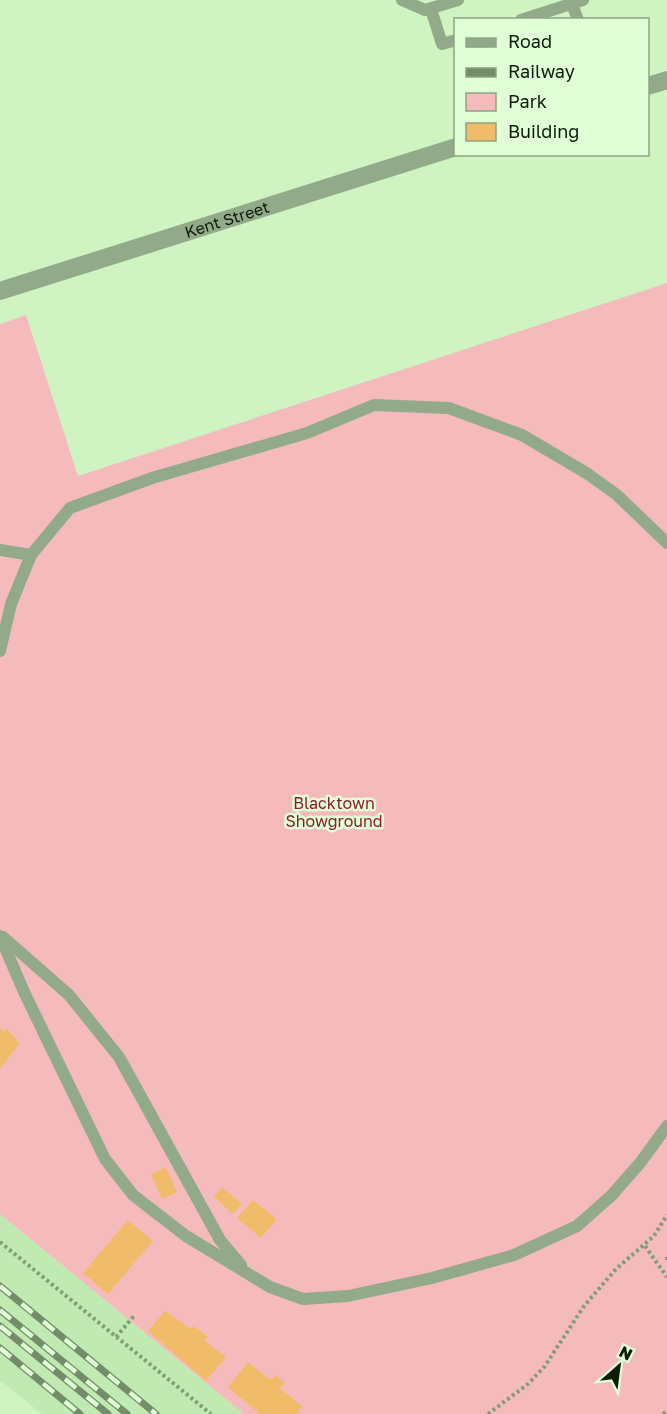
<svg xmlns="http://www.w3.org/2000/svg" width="667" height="1414" font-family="'Golos Text',sans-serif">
<rect width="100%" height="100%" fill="#cff4c1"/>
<!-- built -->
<path fill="#c1eab2" d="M0,1214L244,1414H42L0,1380Z"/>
<!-- green -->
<path fill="#f5bbbc" d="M667,283V1414H244L0,1214V324L26,315L78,476Z"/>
<!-- building -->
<path fill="#f1bc69" d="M0,1028L5,1032L7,1029L20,1043L0,1069Z
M166,1167L177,1192L162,1199L151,1174Z
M222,1187L242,1204L233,1214L214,1197Z
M253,1200L277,1219L261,1238L237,1218Z
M128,1220L153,1241L108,1294L83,1273Z
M165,1311L191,1329L194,1326L208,1337L205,1341L226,1357L206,1381L148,1331Z
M248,1362L271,1380L275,1375L285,1383L280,1388L302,1406L296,1414H260L228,1387Z"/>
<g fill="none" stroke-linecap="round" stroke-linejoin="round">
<!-- path -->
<path stroke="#829d77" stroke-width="4" stroke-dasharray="3 3" stroke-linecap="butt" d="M0,1242L211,1414
M645,1246L667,1277
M667,1257V1260
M116,1337L134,1316
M488,1414L528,1384L545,1366L584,1306L616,1269L654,1236L667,1215
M663,1414L667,1411"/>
<!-- service -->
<path stroke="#92aa89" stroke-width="12" d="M402,0L425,10L458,0
M572,4L578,20
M431,9L442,44L456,40
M521,20L583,0
M0,550L31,555
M0,651L11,604L31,555L70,508L152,478L307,433L374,405L449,408L522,435L588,474L617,495L667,543
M0,936L25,994L105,1159L133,1195L186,1236L270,1287L303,1299L348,1296L432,1278L514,1255L577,1226L611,1196L640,1163L667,1126
M3,937L69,995L119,1057L220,1240L241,1265"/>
<!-- minor -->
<g stroke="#92aa89" stroke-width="18">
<path d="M648,86L667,80"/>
<path id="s1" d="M0,291L456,147"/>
</g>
<!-- rail casing -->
<g stroke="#738d69" stroke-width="7">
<path id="rail" d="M0,1286L156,1414
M0,1310L127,1414
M0,1326L108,1414
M0,1348L80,1414"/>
</g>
<!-- rail -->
<use href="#rail" stroke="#e1ffd6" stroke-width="4.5" stroke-dasharray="14" stroke-linecap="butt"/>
</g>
<g text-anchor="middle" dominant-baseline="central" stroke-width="5" stroke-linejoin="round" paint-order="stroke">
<!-- street labels -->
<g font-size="16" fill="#0e1b09" stroke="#e1ffd6">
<text stroke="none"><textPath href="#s1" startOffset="238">Kent Street</textPath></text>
</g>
<!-- park labels -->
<g font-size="16" fill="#8b1a2f" stroke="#e1ffd6">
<text x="334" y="803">Blacktown<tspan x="334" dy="18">Showground</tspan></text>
</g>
</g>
<!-- legend -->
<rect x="454" y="18" width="195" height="138" fill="#e1ffd6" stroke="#8da484" stroke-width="1.5"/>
<rect x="466" y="38" width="30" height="9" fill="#92aa89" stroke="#8da484" stroke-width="1.5"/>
<text x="508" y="48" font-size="18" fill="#0e1b09">Road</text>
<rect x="466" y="68" width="30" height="9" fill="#738d69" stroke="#8da484" stroke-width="1.5"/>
<text x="508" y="78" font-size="18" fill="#0e1b09">Railway</text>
<rect x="466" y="93" width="30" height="18" fill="#f5bbbc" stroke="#8da484" stroke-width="1.5"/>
<text x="508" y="108" font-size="18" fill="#0e1b09">Park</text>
<rect x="466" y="123" width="30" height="18" fill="#f1bc69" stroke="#8da484" stroke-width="1.5"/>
<text x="508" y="138" font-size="18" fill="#0e1b09">Building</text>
<!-- north arrow -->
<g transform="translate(619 1366) rotate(28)" stroke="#e1ffd6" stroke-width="4.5" paint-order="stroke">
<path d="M0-4.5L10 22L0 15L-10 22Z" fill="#0e1b09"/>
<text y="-9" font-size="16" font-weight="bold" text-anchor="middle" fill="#0e1b09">N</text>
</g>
</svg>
